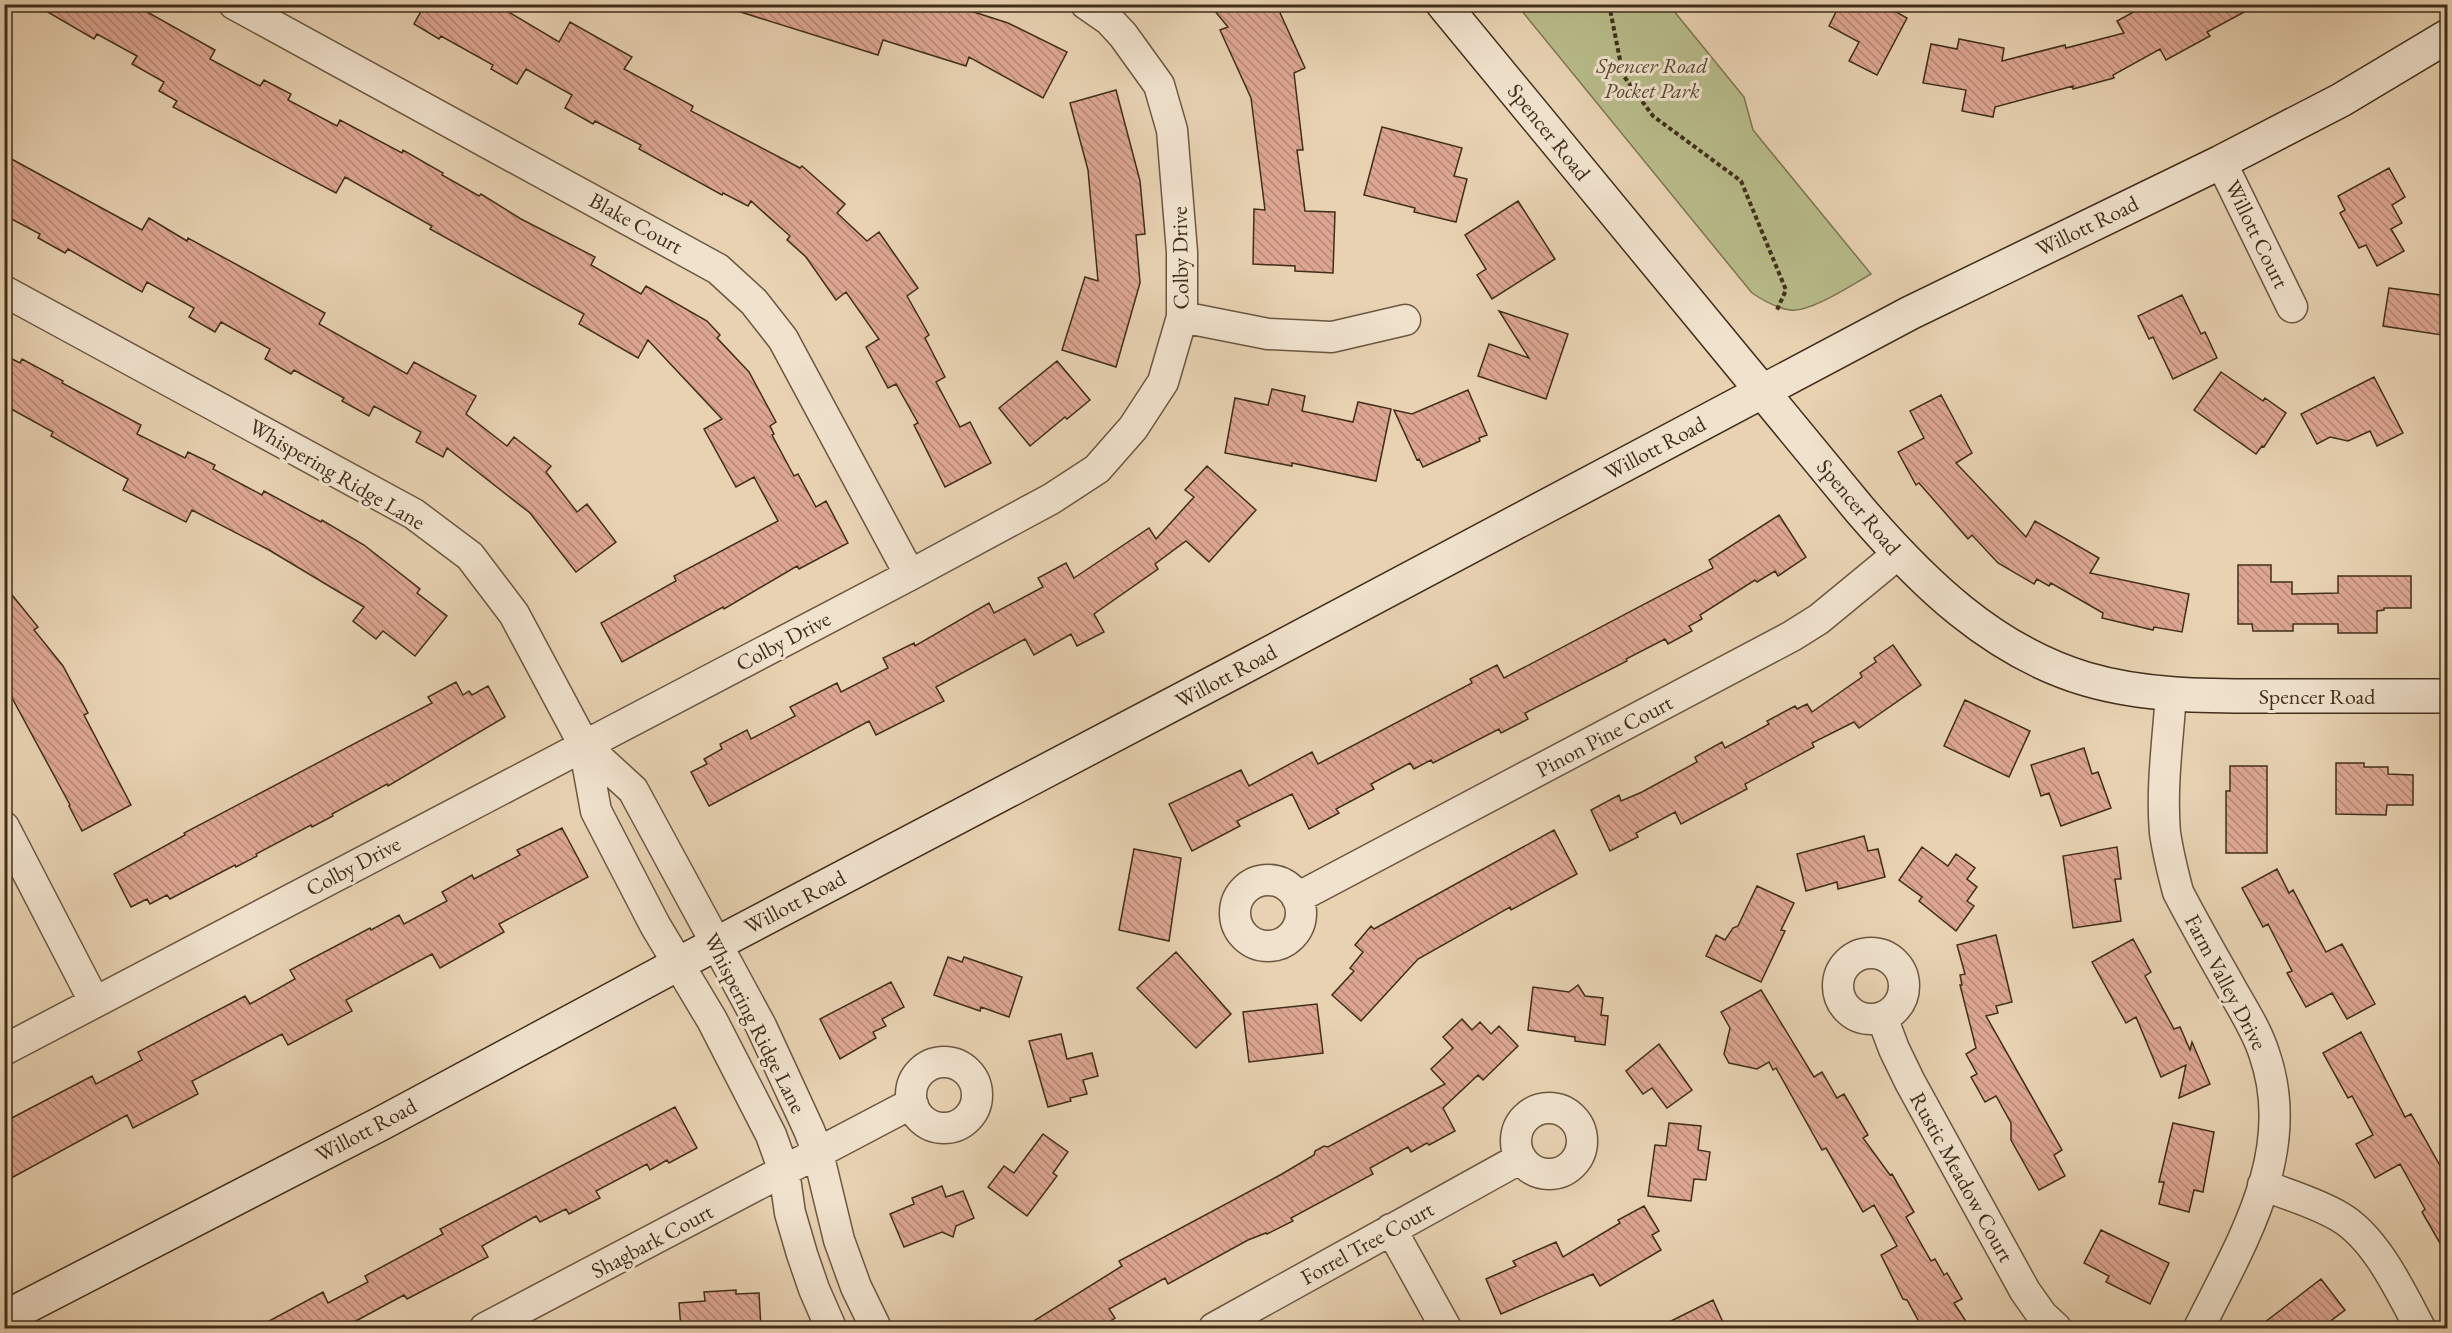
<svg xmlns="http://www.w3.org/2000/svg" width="2452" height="1333" font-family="'EB Garamond',serif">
<defs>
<pattern id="building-back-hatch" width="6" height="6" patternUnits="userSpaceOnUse" patternTransform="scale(1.5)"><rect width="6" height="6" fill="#dda692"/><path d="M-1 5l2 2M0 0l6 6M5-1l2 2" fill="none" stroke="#b58876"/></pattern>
</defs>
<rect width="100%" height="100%" fill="#e8d2b2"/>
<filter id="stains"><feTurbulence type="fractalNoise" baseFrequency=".00333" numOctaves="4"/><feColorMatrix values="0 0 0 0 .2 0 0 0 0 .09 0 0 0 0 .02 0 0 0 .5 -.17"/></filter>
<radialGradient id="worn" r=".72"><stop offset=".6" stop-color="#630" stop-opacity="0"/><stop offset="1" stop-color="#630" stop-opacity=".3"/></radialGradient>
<!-- park -->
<path fill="#b8bb8a" stroke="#7c7452" stroke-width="1.5" d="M1517,5H1669L1744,97L1753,130L1871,274C1853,284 1810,313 1790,310C1776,308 1764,301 1752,293Z"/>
<!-- building -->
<path fill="url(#building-back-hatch)" stroke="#412e1a" stroke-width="1.5" d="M34,4H133L215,50L210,59L260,86L264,80L291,94L288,100L337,126L340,120L402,153L403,150L443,173L442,175L479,196L481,194L521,219L595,257L591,265L641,294L646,286L707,321L720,335L717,338L749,372L776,422L770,426L774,434L772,435L794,476L798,474L816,507L826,501L848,543L799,569L797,566L724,609L723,607L622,662L601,623L676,581L674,576L778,521L754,477L736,487L704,429L722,419L648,340L638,358L579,324L584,314L430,229L432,226L345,177L336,193L173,107L177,101L159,91L164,82L132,64L137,56L97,34L94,39Z
M425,4H495L559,42L570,22L632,57L624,69L693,106L691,111L800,168L802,166L845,204L837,213L867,241L879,232L918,288L907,296L929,335L925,338L945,377L936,382L960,427L970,422L991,463L945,487L914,425L918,423L896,384L888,388L866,347L879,339L846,292L836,300L806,257L787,240L790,236L751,201L748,206L723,193L722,195L639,149L641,145L595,121L593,124L565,108L572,95L526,69L517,84L491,69L493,65L441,36L439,39L414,24Z
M735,4H949L1008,23L1067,52L1043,98L969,57L966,66L883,40L878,55L734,10Z
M1209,4H1276L1305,68L1294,73L1303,150H1297L1305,211L1335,212L1333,273L1295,271V266L1253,264L1254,209L1265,210L1251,98L1220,30L1228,27Z
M1840,4H1882L1907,18L1877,75L1849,61L1859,42L1829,26Z
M2148,4H2259L2207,32L2210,36L2166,60L2160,49L2113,75L2114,78L2073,89V86L1995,107L1993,117L1962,111L1966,90L1923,83L1931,44L1957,49L1959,39L2004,48L2002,61L2065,45L2066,48L2124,33L2117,21Z
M1116,90L1140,181L1145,234L1136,235L1140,283L1116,367L1062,350L1085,277L1098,281L1088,170L1070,103Z
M1382,127L1462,148L1454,176L1467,179L1456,222L1414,212L1415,208L1364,195Z
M4,155L142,230L149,218L187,241L188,238L325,313L319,324L407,374L414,362L476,396L466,414L507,446L514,437L551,466L546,472L577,512L587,504L616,542L576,572L530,513L447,448L443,457L416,442L421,432L374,406L369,416L342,401L344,398L294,370L291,374L265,359L270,349L221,322L215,332L189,317L194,308L147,282L142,292L68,249L65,253L38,238L40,234L4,215Z
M2389,168L2405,197L2392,205L2402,223L2391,229L2404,251L2377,266L2366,245L2359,248L2340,213L2345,210L2338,196Z
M1518,201L1555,259L1492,299L1477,275L1486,269L1465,235Z
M2389,288L2448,296L2442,335L2383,326Z
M2182,295L2201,334L2205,332L2217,358L2173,379L2153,337L2149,339L2138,316Z
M1499,311L1568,334L1546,399L1478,376L1489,344L1529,358Z
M4,355L20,363L22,359L63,381L62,383L141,425L137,434L185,458L188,452L215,465L213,469L262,495L264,491L321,522L322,520L364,545L420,589L417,593L447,616L415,656L383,631L376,639L353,621L364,607L269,550L192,510L186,522L123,490L128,479L51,436L53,432L4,405Z
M1057,361L1090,400L1067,419L1065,417L1030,446L999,408Z
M2221,372L2263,401L2265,398L2286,413L2264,447L2262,446L2256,454L2194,410Z
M2374,377L2403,433L2377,446L2370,431L2348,441L2330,437L2317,444L2301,414Z
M1272,389L1305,396L1302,411L1353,422L1358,402L1391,409L1376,481L1292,463V466L1225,453L1235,398L1268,405Z
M1468,390L1487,435L1479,438L1480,441L1423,467L1419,459L1417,460L1394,410L1412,414Z
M1941,395L1972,453L1956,463L2026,537L2035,521L2099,558L2090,573L2189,594L2182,632L2154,627L2153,630L2102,618L2103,613L2051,583L2049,586L2037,579L2034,584L1998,563L1972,535L1968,539L1919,483L1916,485L1898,452L1924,438L1910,411Z
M1207,466L1256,510L1209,562L1186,541L1155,564L1158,569L1094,614L1104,632L1077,646L1071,634L1034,655L1025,639L936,687L944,701L876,735L869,721L709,806L691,772L707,764L704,759L722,749L720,744L747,730L751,739L795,716L790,707L837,683L841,692L888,668L883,658L914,643L915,646L989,603L994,613L1043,587L1038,578L1066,563L1074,578L1149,528L1156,539L1194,497L1185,490Z
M1779,515L1806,557L1778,576L1775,571L1757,582L1755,580L1700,615L1702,619L1689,626L1692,631L1668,644L1665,639L1626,659L1627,661L1525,713L1528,719L1501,733L1499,729L1433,763L1431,760L1414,769L1410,763L1371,784L1374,789L1336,809L1339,813L1309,829L1292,794L1237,821L1240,826L1192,851L1169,804L1241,770L1249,786L1312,752L1318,764L1472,683L1470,679L1497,665L1504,678L1713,568L1709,560Z
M2238,565H2271V582H2292V594L2338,593V576H2411V608H2384V610L2377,611V633H2338V624H2293V631H2253L2252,624H2238Z
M4,585L38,627L34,630L63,666L88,713L84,715L131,805L82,831L69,806L70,805L4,683Z
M1893,645L1921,685L1859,728L1854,722L1812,743L1814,747L1745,784L1747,789L1681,824L1675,812L1636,833L1638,837L1610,851L1591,810L1619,795L1621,801L1642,792L1697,762L1695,757L1722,742L1725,748L1769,724L1767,721L1795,706L1797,709L1807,704L1812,712L1862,677L1860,673L1876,662L1874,658Z
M456,682L463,695L469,691L472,695L488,686L505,717L388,786L387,784L332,814L333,816L312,827L311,825L256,854L257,856L236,867L235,865L170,899L167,895L150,904L147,899L131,907L114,874L185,835L184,833L432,703L428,697Z
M1965,700L2030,731L2009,777L1944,746Z
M2084,748L2092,774L2098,772L2111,808L2061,826L2049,793L2041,796L2031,765Z
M2336,763H2364V767H2388V774L2413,775V805H2387L2386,815L2336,814Z
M2230,766H2267V853H2226V791H2230Z
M562,828L588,877L499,924L504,932L440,968L432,954L346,1000L352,1011L288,1045L282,1034L192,1081L198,1094L133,1128L127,1115L4,1182V1122L92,1076L96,1084L142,1060L138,1052L245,996L250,1004L295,979L290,970L370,928L371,930L399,915L404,924L447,901L442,892L472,875L474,879L520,855L517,850Z
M1554,830L1577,874L1511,910L1510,907L1418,959L1361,1021L1332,995L1354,971L1350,968L1363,952L1355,945L1371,926L1374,929Z
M1864,836L1868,851L1878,849L1885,877L1838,889L1837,882L1806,891L1797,854Z
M1922,847L1948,866L1956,854L1975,868L1967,879L1977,887L1967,901L1974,906L1956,931L1919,901L1922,897L1899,880Z
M2117,847L2121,879H2115L2121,921L2073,928L2063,856Z
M1134,849L1181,858L1169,941L1119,930Z
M2277,869L2289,893L2293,890L2326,952L2342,944L2375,1004L2347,1019L2332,993L2306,1007L2287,973L2292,971L2268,924L2263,927L2242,888Z
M1757,886L1794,903L1781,930L1785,931L1761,982L1706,956L1716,935L1725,940L1733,928L1738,926Z
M1996,935L2012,1002L1996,1006L1998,1013L1986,1016L2062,1150L2054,1155L2065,1176L2039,1190L2011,1140V1123L1996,1096L1985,1102L1971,1077L1977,1074L1966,1054L1976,1048L1960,985H1962L1960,975L1965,974L1957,945Z
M2133,939L2151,972L2145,976L2174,1029L2180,1027L2190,1050L2192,1042L2210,1084L2179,1098L2186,1065L2161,1077L2136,1017L2126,1023L2092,962Z
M1176,952L1231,1014L1196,1048L1137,988Z
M948,957L962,962L964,957L1022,977L1009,1017L981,1007L980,1011L934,995Z
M891,982L904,1007L882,1019L886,1026L873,1032L876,1038L840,1059L820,1019Z
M1578,985L1585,996L1603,998L1601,1015L1608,1016L1605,1045L1575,1041V1037L1528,1030L1533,987L1569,992Z
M1761,990L1814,1077L1822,1072L1837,1098L1844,1094L1868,1135L1863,1138L1890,1175L1892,1174L1914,1212L1906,1217L1931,1261L1935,1259L1944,1275L1947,1273L1962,1299L1954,1303L1971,1329H1923L1907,1300L1903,1299L1881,1255L1897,1246L1874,1205L1863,1212L1826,1148L1822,1150L1776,1068L1773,1070L1769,1062L1757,1069L1729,1063L1724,1054L1730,1028L1721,1012Z
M1317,1004L1323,1053L1249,1062L1243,1012Z
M1462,1019L1472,1030L1480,1022L1491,1034L1499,1026L1518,1046L1483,1080L1478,1075L1443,1108L1455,1131L1429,1145L1427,1143L1411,1152L1408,1147L1370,1168L1373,1174L1291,1218L1293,1221L1267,1234L1266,1233L1248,1240L1168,1284L1165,1278L1109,1309L1115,1318L1099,1329H1021L1122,1266L1119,1261L1282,1174L1314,1155L1315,1151L1324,1146L1328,1147L1445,1084L1431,1069L1453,1048L1443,1037Z
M2361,1032L2405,1117L2411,1114L2448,1180V1257L2422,1212L2425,1209L2400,1164L2375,1178L2356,1144L2373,1135L2352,1096L2348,1098L2323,1053Z
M1061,1034L1067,1059L1092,1053L1098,1076L1083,1080L1087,1094L1070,1098L1071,1101L1048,1107L1029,1041Z
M1659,1044L1692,1090L1667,1108L1652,1088L1643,1094L1626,1071Z
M675,1107L697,1148L669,1163L667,1160L650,1170L647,1164L596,1191L600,1198L569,1214L566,1209L540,1222L536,1216L482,1246L488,1257L407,1299L404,1295L341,1329H254L323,1292L328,1303L368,1282L365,1276L443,1234L440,1229Z
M1669,1123L1701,1126L1698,1150L1710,1152L1706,1180L1694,1179L1691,1201L1648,1196L1655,1145L1666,1146Z
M2173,1123L2214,1132L2203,1192L2194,1190L2189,1212L2159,1204L2164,1182H2159Z
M1043,1134L1068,1152L1053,1173L1057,1176L1027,1216L988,1187L1004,1166L1014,1173Z
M942,1186L946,1197L963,1191L974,1218L956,1226L953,1237L942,1232L904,1247L890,1214L914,1204L912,1198Z
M1644,1206L1659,1231L1652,1235L1661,1250L1600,1286L1593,1274L1501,1314L1486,1279L1516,1266L1513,1261L1556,1242L1563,1257L1620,1223L1618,1220Z
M2101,1230L2169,1263L2150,1304L2106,1282L2109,1276L2084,1263Z
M2321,1279L2345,1310L2320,1329H2256Z
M736,1290V1294L759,1293L761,1328L681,1329L679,1303L705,1301L704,1292Z
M1713,1300L1726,1329H1655Z"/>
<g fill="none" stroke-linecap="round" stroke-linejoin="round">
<!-- street casing -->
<g stroke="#6b5740" stroke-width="33">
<path id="street" d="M234,4L718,269L754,302L783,339L910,575
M2221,162L2292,307
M4,291L414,514L470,556L514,614L584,745L596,811L655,925L712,1020L771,1135L784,1171L790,1213L802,1254L814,1289L831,1328
M1182,317L1268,334L1332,337L1405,320
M2171,694C2168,739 2161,787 2165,833C2168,853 2173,873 2178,892C2195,925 2213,956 2231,988C2243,1009 2257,1031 2264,1053C2299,1152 2241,1243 2199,1328
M584,745L633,790L761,1026L809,1130L818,1153L839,1240L856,1287L876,1328
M4,827L94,1001
M1235 913a33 33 0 1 1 66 0a33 33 0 1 1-66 0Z
M1297,898L1792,636L1819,619L1898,554
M1838 986a33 33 0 1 1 66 0a33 33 0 1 1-66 0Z
M1882,1017L1894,1049L1910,1082L2025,1291L2042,1315L2056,1328
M4,1050L910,575L1051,499L1097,469L1133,428L1163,382L1182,317V252L1172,130L1159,85L1123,35L1109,20L1086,4
M911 1095a33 33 0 1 1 66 0a33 33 0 1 1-66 0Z
M1516 1141a33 33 0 1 1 66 0a33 33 0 1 1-66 0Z
M2263,1185C2288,1195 2317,1203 2340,1217C2376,1238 2401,1292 2420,1328
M1391,1229L1446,1328
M485,1328L901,1109L913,1105
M1214,1328L1521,1158"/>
</g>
<!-- secondary casing -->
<g stroke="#412e1a" stroke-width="36">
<path id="secondary" d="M1443,4L1860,510C1922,582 1992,651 2086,679C2147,697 2212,696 2275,696C2333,696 2390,696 2448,696
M4,1318L382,1123L678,964L1234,672L1910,313L2221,162L2341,100L2448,36"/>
</g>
<!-- path -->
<path stroke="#412e1a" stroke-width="4" stroke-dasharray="4.5 3" stroke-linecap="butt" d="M1609,4L1623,75L1653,116L1741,181L1786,290L1776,312"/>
<!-- street -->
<use href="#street" stroke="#f0e2cd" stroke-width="30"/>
<!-- secondary -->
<use href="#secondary" stroke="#f0e2cd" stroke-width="33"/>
</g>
<g text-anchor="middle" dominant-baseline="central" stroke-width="6" stroke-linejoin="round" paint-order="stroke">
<!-- park labels -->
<g font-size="22" font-style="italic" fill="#594a30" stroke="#f0e2cd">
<text x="1652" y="65">Spencer Road<tspan x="1652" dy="25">Pocket Park</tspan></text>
</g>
<!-- street labels -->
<g font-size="22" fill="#412e1a" stroke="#f0e2cd">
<text transform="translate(1549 132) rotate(51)">Spencer Road</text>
<text transform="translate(636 223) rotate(29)">Blake Court</text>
<text transform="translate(2087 226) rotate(-26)">Willott Road</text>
<text transform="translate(2257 234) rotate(64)">Willott Court</text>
<text transform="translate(1180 258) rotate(-91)">Colby Drive</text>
<text transform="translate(1655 448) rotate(-28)">Willott Road</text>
<text transform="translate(337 474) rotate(30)">Whispering Ridge Lane</text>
<text transform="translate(1859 507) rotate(50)">Spencer Road</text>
<text transform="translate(783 641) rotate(-28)">Colby Drive</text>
<text transform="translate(1226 676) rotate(-28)">Willott Road</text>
<text x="2317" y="696">Spencer Road</text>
<text transform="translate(1604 736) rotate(-28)">Pinon Pine Court</text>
<text transform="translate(353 866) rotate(-28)">Colby Drive</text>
<text transform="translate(795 902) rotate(-28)">Willott Road</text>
<text transform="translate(2226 982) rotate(62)">Farm Valley Drive</text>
<text transform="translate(755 1023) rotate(63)">Whispering Ridge Lane</text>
<text transform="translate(366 1130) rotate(-28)">Willott Road</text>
<text transform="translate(1962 1177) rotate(61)">Rustic Meadow Court</text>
<text transform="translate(652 1241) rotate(-28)">Shagbark Court</text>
<text transform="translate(1367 1243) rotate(-29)">Forrel Tree Court</text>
</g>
</g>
<!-- margin -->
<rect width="2452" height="1333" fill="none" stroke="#e8d2b2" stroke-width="24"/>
<rect x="6" y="6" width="2440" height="1321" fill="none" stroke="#412e1a" stroke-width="3"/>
<rect x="12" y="12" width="2428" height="1309" fill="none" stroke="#412e1a" stroke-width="1.5"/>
<rect width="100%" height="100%" filter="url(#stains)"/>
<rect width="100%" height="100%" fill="url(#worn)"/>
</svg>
